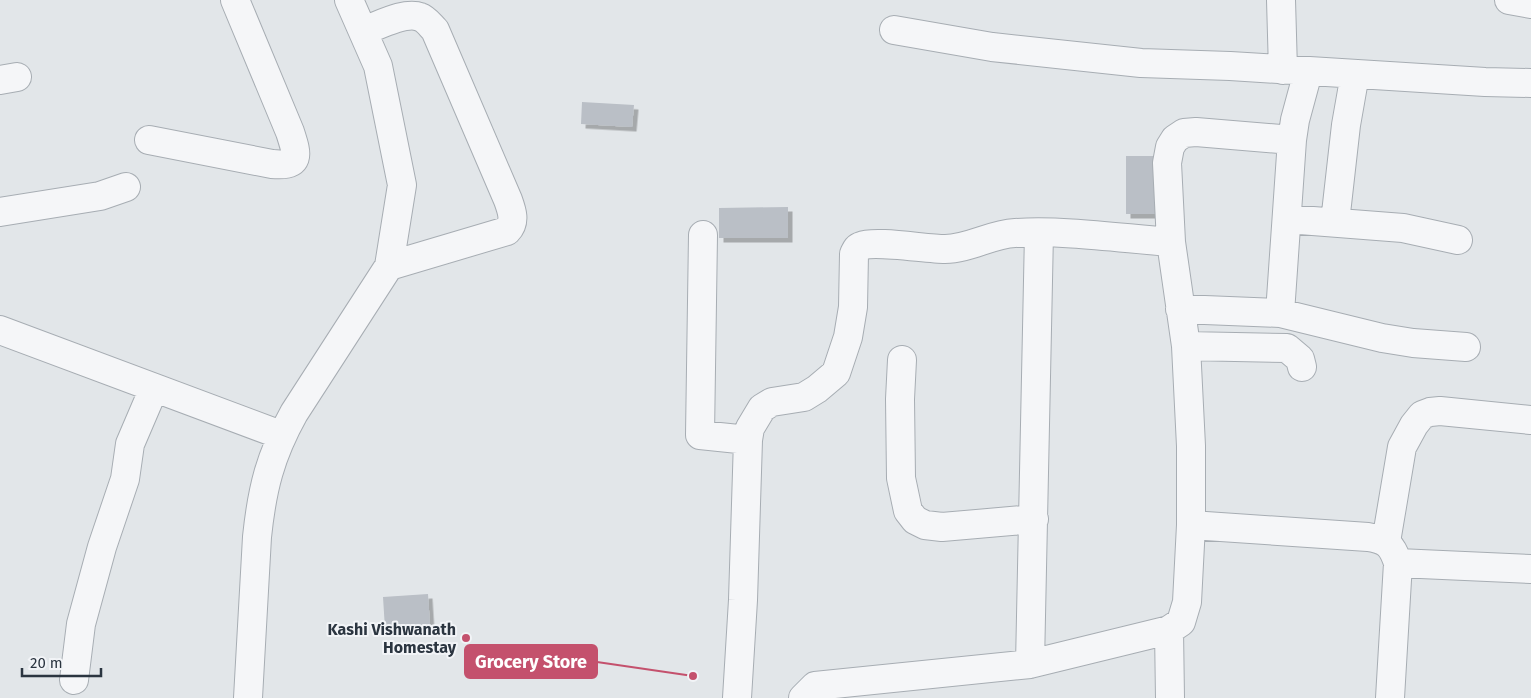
<svg xmlns="http://www.w3.org/2000/svg" width="1531" height="698" font-family="'Fira Sans',sans-serif">
<defs>
<filter id="shadow"><feDropShadow dx="4.5" dy="4.5" stdDeviation="0" flood-color="#0004"/></filter>
</defs>
<rect width="100%" height="100%" fill="#e2e6e9"/>
<!-- building -->
<path fill="#babfc6" filter="url(#shadow)" d="M582,102L634,105L632,127L581,124Z
M1126,156H1158V214H1126Z
M788,207V238H719V208Z
M428,594L430,626L385,629L383,597Z"/>
<g fill="none" stroke-linecap="round" stroke-linejoin="round">
<!-- minor casing -->
<g stroke="#a7adb3" stroke-width="30">
<path id="minor" d="M1281,0L1283,70
M1509,0L1531,4
M894,30L992,47L1141,63L1230,66L1485,82L1531,83
M363,31C378,26 405,11 420,17C426,19 430,25 435,30L508,200C512,211 516,222 507,231L389,266
M0,80L17,77
M149,140L272,164C302,167 297,154 290,132L235,0
M0,212L100,196L126,187
M1287,219L1403,228L1458,240
M1335,222L1346,125L1355,74
M1039,233L1030,664L1169,630L1181,622L1187,602L1191,525V446L1186,346L1171,242L1167,163L1170,147L1175,139L1184,133L1196,132L1292,140
M703,235L700,435L748,440
M1180,309L1280,313L1382,338L1413,343L1466,347
M1280,313L1292,140L1295,120L1308,72
M0,330L281,435
M1186,346L1287,348L1300,359L1302,367
M902,360L900,399L901,478L908,511L915,520L925,525L942,527L1034,519
M1191,525L1368,537C1387,540 1392,545 1398,563L1390,698
M1386,542L1402,447L1414,425L1422,415L1430,412L1440,411L1531,420
M1398,563L1531,569
M1169,630L1170,698
M74,680L81,624L102,547L125,479L130,444L154,388
M248,698L257,537C262,489 270,456 294,413L389,266L402,185L378,66L349,0
M737,698L743,600L748,440L750,428L762,408L772,402L804,397L817,389L836,373L848,337L853,307L854,254C856,250 857,247 861,246C875,240 926,249 945,249C969,249 991,234 1015,233C1066,230 1119,238 1171,242
M803,698L815,686L1030,664"/>
</g>
<!-- minor -->
<use href="#minor" stroke="#f5f6f8" stroke-width="28"/>
</g>
<!-- markers -->
<circle fill="#c4516d" stroke="#f2f4f7" stroke-width="2" cx="466" cy="638" r="5"/>
<g text-anchor="middle" dominant-baseline="central" stroke-width="4" stroke-linejoin="round" paint-order="stroke">
<!-- poi labels -->
<g font-size="16" font-weight="bold" fill="#2b3540" stroke="#f2f4f7" text-anchor="end">
<text x="456" y="629">Kashi Vishwanath<tspan x="456" dy="18">Homestay</tspan></text>
</g>
</g>
<!-- callouts -->
<path fill="none" stroke="#c4516d" stroke-width="2" d="M693 676L597 662"/>
<circle fill="#c4516d" stroke="#f2f4f7" stroke-width="2" cx="693" cy="676" r="5"/>
<rect fill="#c4516d" stroke="#c4516d" stroke-width="2" x="465" y="645" width="132" height="33" rx="5"/>
<g font-size="18" text-anchor="middle" font-weight="bold" fill="#fff">
<text x="531" y="668">Grocery Store</text>
</g>
<!-- scale -->
<path d="M22 668v8h79v-8" fill="none" stroke="#2b3540" stroke-width="2.5"/>
<text x="30" y="668" font-size="15" fill="#2b3540" stroke="#f2f4f7" stroke-width="4" paint-order="stroke">20 m</text>
</svg>
